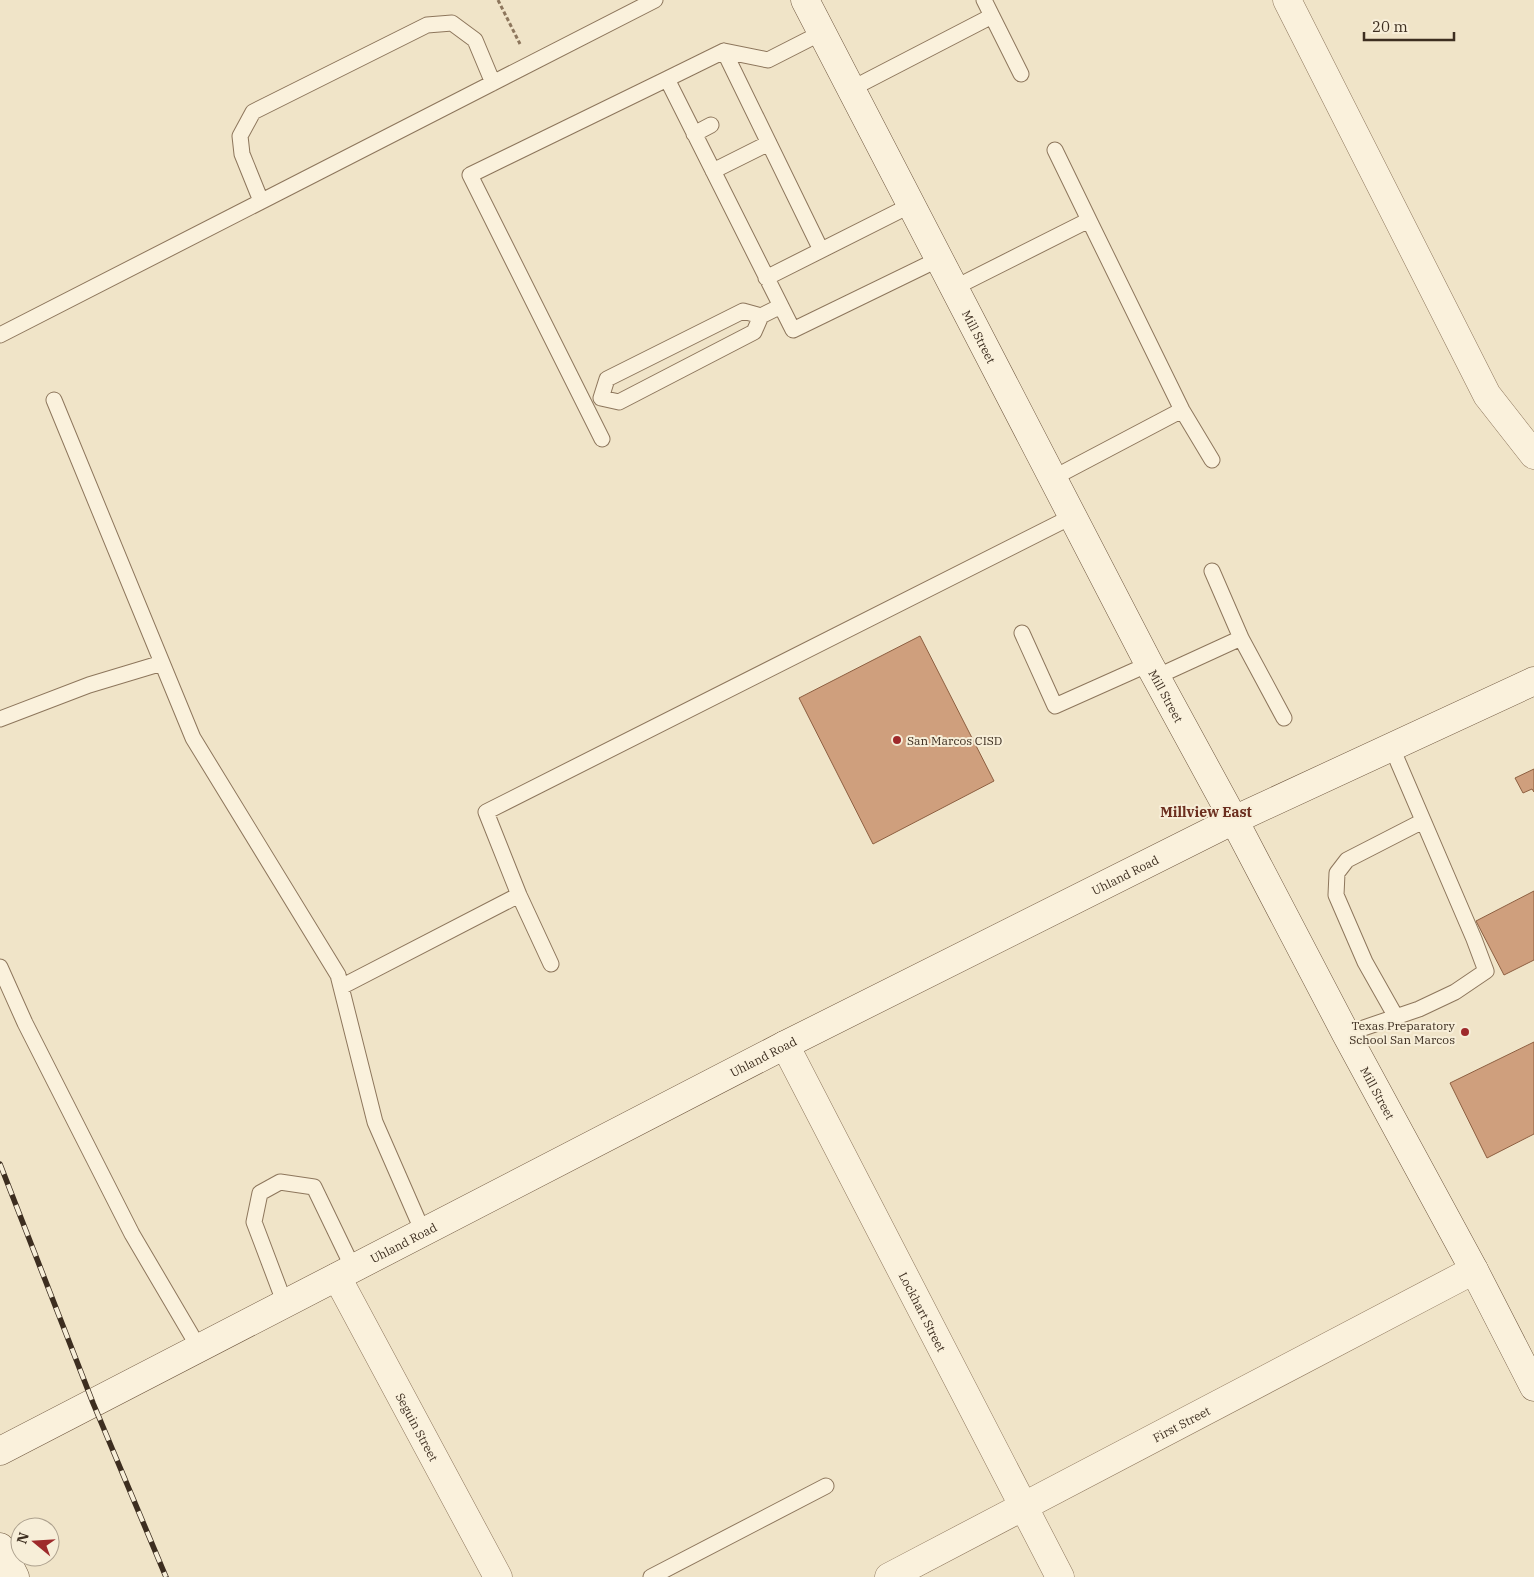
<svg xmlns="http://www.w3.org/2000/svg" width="1534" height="1577" font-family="'IBM Plex Serif',serif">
<rect width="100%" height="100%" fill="#f0e4c8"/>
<!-- building -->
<path fill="#cf9f7d" stroke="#8d5f41" d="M920,636L994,781L873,844L799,698Z
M1534,769V792L1532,789L1523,793L1515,778Z
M1534,891V960L1504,975L1476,921Z
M1534,1042V1134L1487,1158L1450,1083Z"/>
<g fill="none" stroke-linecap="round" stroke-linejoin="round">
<!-- lane casing -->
<g stroke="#8d765c" stroke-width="17">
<path id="lane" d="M992,16L1021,74
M821,33L768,60L724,51L667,79L793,330L939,259
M724,51L821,250
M851,89L992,16L984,0
M694,134L711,125
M1055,150L1089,220
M713,171L769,143
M261,201L242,154L240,136L253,112L427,25L452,23L475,40L493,83
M766,278L911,205
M954,288L1089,220L1182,410L1212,460
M761,316L743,311L607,379L601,398L619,402L754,332L761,316L781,306
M0,335L655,0
M54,400L193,738L338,975L375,1122L423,1232
M602,439L470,175L667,79
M1053,478L1182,410
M1022,633L1055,706L1149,664
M1241,638L1284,718
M1156,677L1241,638L1212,571
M0,719L89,685L162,663
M519,895L551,964
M0,967L25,1023L132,1234L199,1348
M341,987L519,895L486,812L1073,516
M1396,1017L1365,962L1336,895L1337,873L1347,860L1423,821
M1346,1034L1419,1009L1455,992L1486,971L1474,939L1392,748
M285,1304L254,1222L260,1193L280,1182L314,1187L353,1268
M651,1577L826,1486"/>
</g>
<!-- street casing -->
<g stroke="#8d765c" stroke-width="29">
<g id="street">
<path d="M1287,0L1487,395L1534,455"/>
<path id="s1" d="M785,1045L1060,1577"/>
<path id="s2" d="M337,1277L498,1577"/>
<path id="s3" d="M889,1577L1474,1270"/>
</g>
</g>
<!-- secondary casing -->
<g stroke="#6f573f" stroke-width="29">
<g id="secondary">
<path id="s4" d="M805,0L1149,664L1234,820L1346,1034L1474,1270L1534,1387"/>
<path id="s5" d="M0,1451L785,1045L1234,820L1534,681"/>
<path d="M0,1547L15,1577"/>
</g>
</g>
<!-- path -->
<path stroke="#8d765c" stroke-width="3" stroke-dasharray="4 2.5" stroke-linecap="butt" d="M498,0L520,44"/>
<!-- lane -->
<use href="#lane" stroke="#faf1dc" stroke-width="15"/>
<!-- street -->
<use href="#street" stroke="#faf1dc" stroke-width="28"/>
<!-- secondary -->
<use href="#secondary" stroke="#faf1dc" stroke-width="28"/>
<!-- rail casing -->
<g stroke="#3d2e20" stroke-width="5.5">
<path id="rail" d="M0,1164L93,1403L166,1577"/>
</g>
<!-- rail -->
<use href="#rail" stroke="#f7eed8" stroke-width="4" stroke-dasharray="11" stroke-linecap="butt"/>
</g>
<!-- markers -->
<g fill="#9e2a2b" stroke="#f7eed8" stroke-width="2">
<circle cx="897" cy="740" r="5"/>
<circle cx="1465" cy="1032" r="5"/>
</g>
<g text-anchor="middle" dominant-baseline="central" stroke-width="4" stroke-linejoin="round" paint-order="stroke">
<!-- street labels -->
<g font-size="12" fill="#3d2e20" stroke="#f7eed8">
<text stroke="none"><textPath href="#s4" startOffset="379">Mill Street</textPath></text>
<text stroke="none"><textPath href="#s4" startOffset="784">Mill Street</textPath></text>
<text stroke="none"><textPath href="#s5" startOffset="1264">Uhland Road</textPath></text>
<text stroke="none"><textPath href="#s5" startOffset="859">Uhland Road</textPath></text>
<text stroke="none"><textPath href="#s4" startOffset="1234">Mill Street</textPath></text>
<text stroke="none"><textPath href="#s5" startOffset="454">Uhland Road</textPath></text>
<text stroke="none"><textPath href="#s1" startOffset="300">Lockhart Street</textPath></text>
<text stroke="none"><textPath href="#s3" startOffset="330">First Street</textPath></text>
<text stroke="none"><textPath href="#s2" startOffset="170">Seguin Street</textPath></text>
</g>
<!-- poi labels -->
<g font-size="12" fill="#3d2e20" stroke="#f7eed8" text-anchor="start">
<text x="907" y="740">San Marcos CISD</text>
<text x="1455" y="1025" text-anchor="end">Texas Preparatory<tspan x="1455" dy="14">School San Marcos</tspan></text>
</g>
<!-- neighbourhood labels -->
<g font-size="14" font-weight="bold" fill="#6b2e1e" stroke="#f7eed8">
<text x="1206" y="812">Millview East</text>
</g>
</g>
<!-- north arrow -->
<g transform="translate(35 1542) rotate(288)"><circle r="24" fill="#f7eed8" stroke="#ada18e"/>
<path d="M0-4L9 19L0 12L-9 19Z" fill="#9e2a2b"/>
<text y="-8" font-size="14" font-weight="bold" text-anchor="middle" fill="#3d2e20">N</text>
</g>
<!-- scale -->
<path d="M1364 32v8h90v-8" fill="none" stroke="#3d2e20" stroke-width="2.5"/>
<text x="1372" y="32" font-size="15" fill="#3d2e20" stroke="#f7eed8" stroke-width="4" paint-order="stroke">20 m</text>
</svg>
